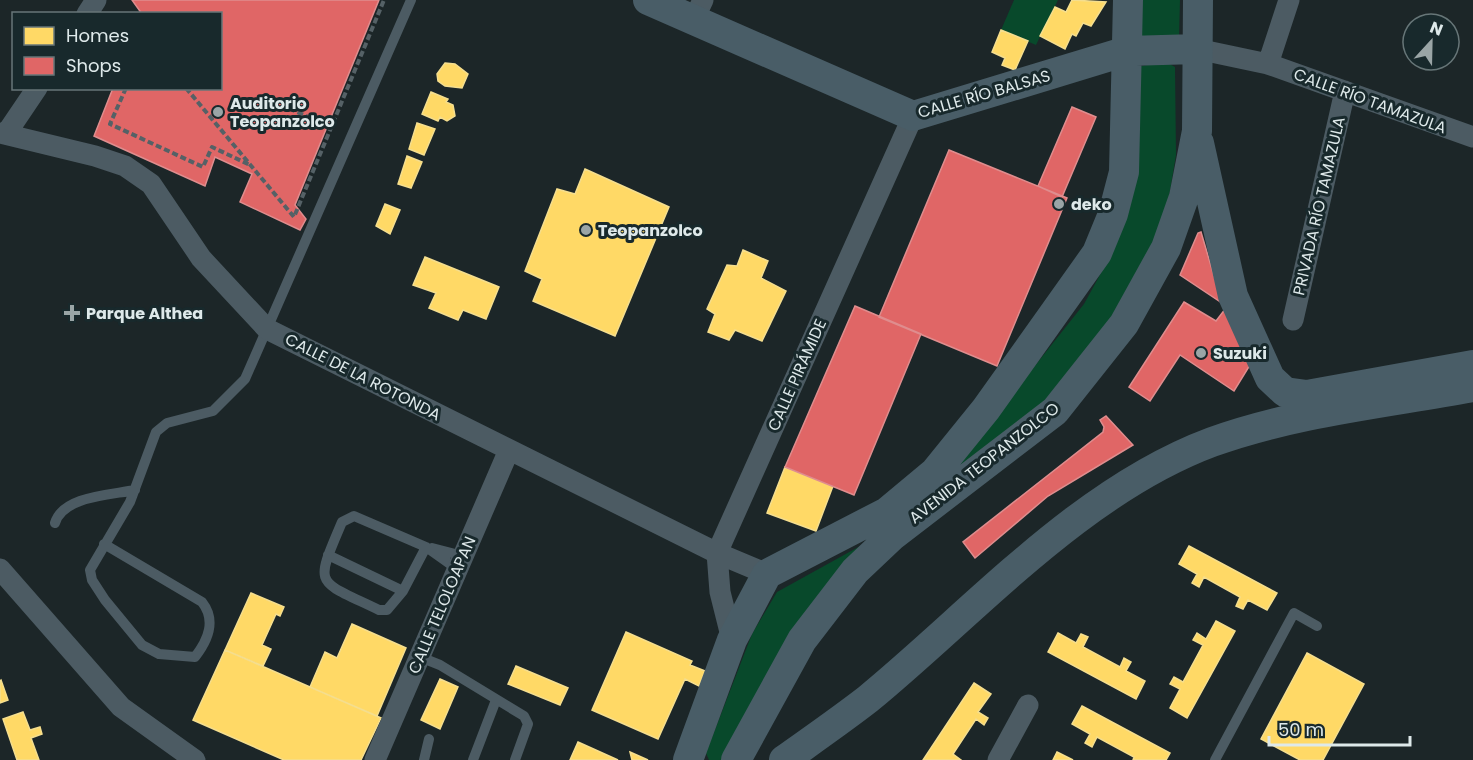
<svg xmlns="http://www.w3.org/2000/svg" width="1473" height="760" font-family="Poppins,sans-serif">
<rect width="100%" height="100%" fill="#1c2628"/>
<!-- green -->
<path fill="#08492b" d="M1014,0H1058L1036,45L1001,30Z
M1133,0H1180L1179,38L1132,45Z
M1166,62L1175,67L1176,155L1166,215L1123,305L1047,409L929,499L1084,304L1101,273L1136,67Z
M862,545L727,760H709L706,753L752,634L777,592Z"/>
<!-- homes -->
<path fill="#ffd966" stroke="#f5de8e" stroke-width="1.5" d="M1072,0L1106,2L1091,26L1083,23L1076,36L1072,34L1065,49L1040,36L1055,7L1066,12Z
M1001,30L1028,41L1015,70L1002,65L1005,58L992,52Z
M445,63L455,64L468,74L462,88L445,86L438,81L437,74Z
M431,92L448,99L446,102L453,105L455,116L447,121L440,117L438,121L422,114Z
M417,123L435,129L424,155L409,149Z
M407,156L422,162L411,188L398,184Z
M585,169L669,207L615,336L533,301L542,279L525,271L557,189L575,194Z
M385,204L400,210L390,234L376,226Z
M743,250L768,261L761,278L786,291L762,341L735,330L729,340L708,332L715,314L707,309L727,265L737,266Z
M425,257L499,287L486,319L463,310L458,320L429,308L436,293L413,285Z
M785,467L833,486L816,531L767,513Z
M1189,546L1277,593L1267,610L1248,600L1243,609L1236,606L1240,597L1204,577L1199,587L1192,583L1197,574L1179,564Z
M251,593L284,607L280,616L276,614L262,645L271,649L263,666L225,650Z
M1216,621L1235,631L1187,718L1170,708L1180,689L1170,684L1174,677L1183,682L1203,645L1193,640L1197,633L1206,639Z
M352,624L406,648L377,716L310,687L325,652L337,658Z
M626,632L692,661L690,665L705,671L699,686L685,679L658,739L592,710Z
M1058,633L1076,643L1081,634L1088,637L1083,647L1120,667L1124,658L1131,662L1126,671L1145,681L1136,699L1048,652Z
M225,650L381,718L361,760H284L193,720Z
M1307,653L1364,684L1323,760H1300L1261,739Z
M516,666L568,688L560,705L508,684Z
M440,679L458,687L440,729L421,720Z
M1,680L8,700L0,703V681Z
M974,683L991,694L978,712L988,718L984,725L976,719L953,754L961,760H923Z
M1082,706L1170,753L1166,760H1133L1134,757L1097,737L1092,747L1085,743L1090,734L1072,724Z
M23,712L30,730L40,727L42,734L31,738L39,760H17L3,719Z
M578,742L618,760H570Z
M630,752L648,760H632Z
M1057,752L1073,760H1053Z"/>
<!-- shops -->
<path fill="#e06666" stroke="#df8d8e" stroke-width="1.5" d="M132,0H379L295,205L306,219L300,230L240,202L252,174L215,157L205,186L94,136L113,88H220V14H142Z
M1072,107L1096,117L1062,197L1038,186Z
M949,150L1067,198L997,366L879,317Z
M1201,232L1222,303L1180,275L1198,233Z
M1184,302L1216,321L1226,308L1250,365L1234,391L1180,355L1150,401L1129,387Z
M855,306L921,334L854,495L785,467Z
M1106,416L1133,445L1048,496L975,558L963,542L1103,432L1104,427L1100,420Z"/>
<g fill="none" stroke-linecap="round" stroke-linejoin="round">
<!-- path -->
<path stroke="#556166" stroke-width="4" stroke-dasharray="6 3" stroke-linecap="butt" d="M126,88L110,124L203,167L212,147L250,165
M186,88L294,217L384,0
M281,105L331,127"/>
<!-- lane -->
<path stroke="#4c5b63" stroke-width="10" d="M55,523C63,496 111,495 135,490
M104,544L202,602C216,620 209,639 195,657L159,654L142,645L105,600L92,580L90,570L130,502L156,432L167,423L213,411L245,379L411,0
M426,547L403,591L387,610H379C315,579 314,588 342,522L354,516L426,547L457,569
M432,548L463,556
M328,555L403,591
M420,657L440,665L524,716L528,724L515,760
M424,760L429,739
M473,760L496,700
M1215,760L1294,613L1317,626"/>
<!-- street -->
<path stroke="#4c5b63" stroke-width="21" d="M87,14L96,0
M694,19L703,0
M1197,49L1268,64L1473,137
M1268,64L1289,0
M0,133L95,156L125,166L151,184L201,258L267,329L717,553L767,574
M6,134L37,88
M1293,320L1345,91
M0,569L121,707L195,760
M732,640L720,592L717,553L913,116
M375,760L509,450
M998,760L1028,705"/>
<!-- secondary -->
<path stroke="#495d67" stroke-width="30" d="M648,0L913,116L1127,51L1197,49
M1199,143L1233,296L1270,378L1285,392L1307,395L1473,365
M688,760L732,640L767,574L887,512L935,472L986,409L1097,253L1113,214L1124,172L1128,0
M736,760L802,640L855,571L892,536L1055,411L1124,324L1166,248L1184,197L1197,131L1198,0
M784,760C812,740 841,720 868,699C974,612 1080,491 1212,442C1295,412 1386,403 1473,387"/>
</g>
<!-- markers -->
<g fill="#9aa5a6" stroke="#18292c" stroke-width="2">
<circle cx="218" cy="112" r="6"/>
<circle cx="1059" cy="204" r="6"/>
<circle cx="586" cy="230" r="6"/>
<path d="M69 304h6v6h6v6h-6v6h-6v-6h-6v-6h6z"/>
<circle cx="1201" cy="353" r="6"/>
</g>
<g text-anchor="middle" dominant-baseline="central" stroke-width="6" stroke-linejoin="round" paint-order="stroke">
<!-- street labels -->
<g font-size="16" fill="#dee9ea" stroke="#18292c">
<text transform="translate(984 94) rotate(-16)">CALLE RÍO BALSAS</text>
<text transform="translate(1370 101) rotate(20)">CALLE RÍO TAMAZULA</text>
<text transform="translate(1319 206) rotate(-77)">PRIVADA RÍO TAMAZULA</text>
<text transform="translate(797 375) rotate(-66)">CALLE PIRÁMIDE</text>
<text transform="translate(363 377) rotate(27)">CALLE DE LA ROTONDA</text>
<text transform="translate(984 463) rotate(-38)">AVENIDA TEOPANZOLCO</text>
<text transform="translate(442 605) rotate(-67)">CALLE TELOLOAPAN</text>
</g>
<!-- poi labels -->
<g font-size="16" font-weight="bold" fill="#dee9ea" stroke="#18292c" text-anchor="start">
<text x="230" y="103">Auditorio<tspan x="230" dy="18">Teopanzolco</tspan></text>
<text x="1071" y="204">deko</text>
<text x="598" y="230">Teopanzolco</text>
<text x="86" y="313">Parque Althea</text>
<text x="1213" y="353">Suzuki</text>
</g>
</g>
<!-- legend -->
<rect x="12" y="12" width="210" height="78" fill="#18292c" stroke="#677678" stroke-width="1.5"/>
<rect x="24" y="27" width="30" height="18" fill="#ffd966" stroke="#677678" stroke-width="1.5"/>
<text x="66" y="42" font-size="18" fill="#dee9ea">Homes</text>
<rect x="24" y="57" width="30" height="18" fill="#e06666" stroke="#677678" stroke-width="1.5"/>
<text x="66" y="72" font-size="18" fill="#dee9ea">Shops</text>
<!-- north arrow -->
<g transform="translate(1431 42) rotate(22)"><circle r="28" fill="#18292c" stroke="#677678" stroke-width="1.5"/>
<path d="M0-4.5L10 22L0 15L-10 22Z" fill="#9aa5a6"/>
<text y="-9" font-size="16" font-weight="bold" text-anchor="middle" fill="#dee9ea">N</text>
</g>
<!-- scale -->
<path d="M1269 736v9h141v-9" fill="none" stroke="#dee9ea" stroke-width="3"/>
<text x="1278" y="736" font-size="18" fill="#dee9ea" stroke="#18292c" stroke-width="4.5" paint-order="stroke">50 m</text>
</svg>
